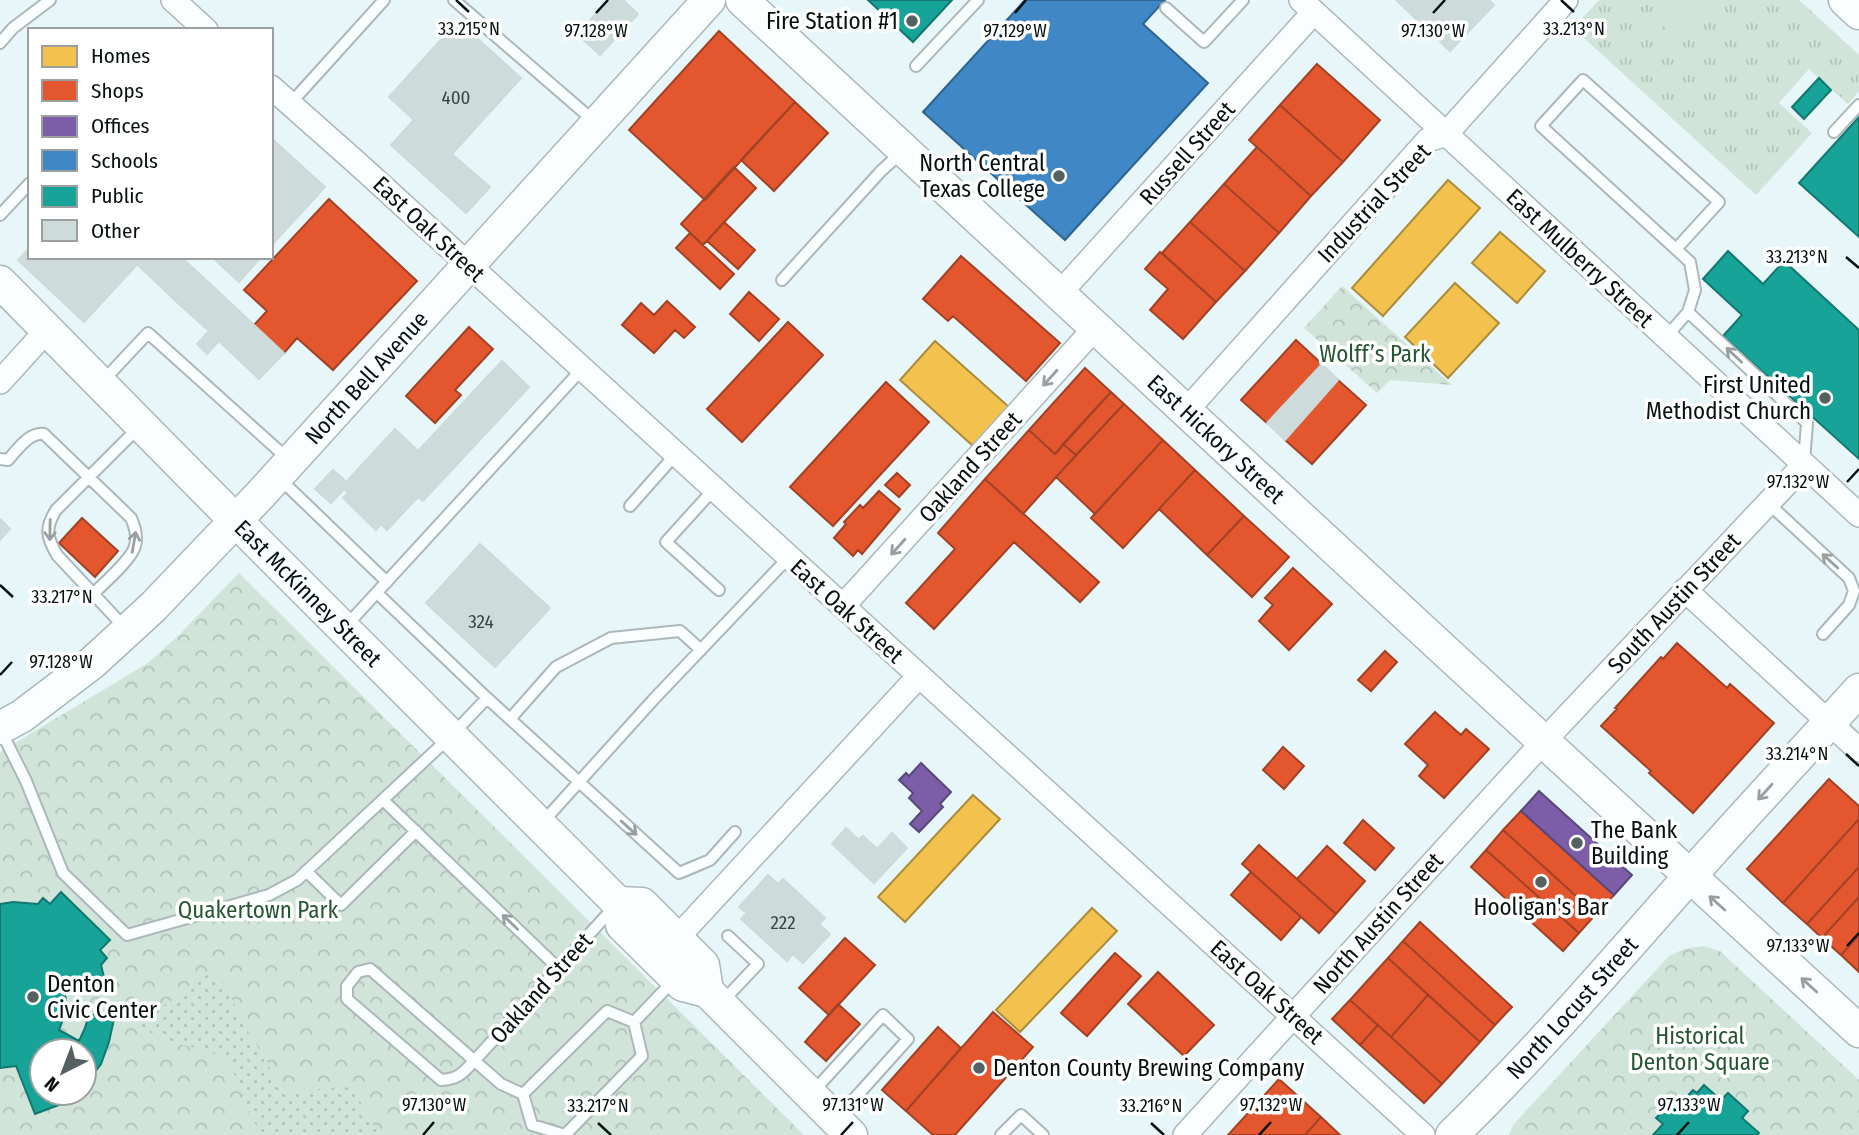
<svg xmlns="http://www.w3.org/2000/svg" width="1859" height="1135" font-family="'Fira Sans Condensed',sans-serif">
<defs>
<pattern id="grass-tufts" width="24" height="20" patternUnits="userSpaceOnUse" patternTransform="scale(1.75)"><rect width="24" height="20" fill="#d0e4da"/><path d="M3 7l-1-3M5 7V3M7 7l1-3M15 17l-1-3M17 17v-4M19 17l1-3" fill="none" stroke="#b1c3ba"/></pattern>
<pattern id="park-crowns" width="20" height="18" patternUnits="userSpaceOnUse" patternTransform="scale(1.75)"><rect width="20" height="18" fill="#d0e4da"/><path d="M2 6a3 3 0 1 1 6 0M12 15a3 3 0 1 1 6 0" fill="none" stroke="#b1c3ba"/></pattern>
<pattern id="garden-dots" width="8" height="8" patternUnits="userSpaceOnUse" patternTransform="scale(1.75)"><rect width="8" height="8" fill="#d0e4da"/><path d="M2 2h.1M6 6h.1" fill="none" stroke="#b1c3ba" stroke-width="1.8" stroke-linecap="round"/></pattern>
</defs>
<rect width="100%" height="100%" fill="#e7f6f8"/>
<!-- grass -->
<path fill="url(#grass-tufts)" d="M1599,0H1799L1859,55V91L1848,104L1809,69L1779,103L1812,133L1756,195L1573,28Z"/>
<!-- park -->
<path fill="url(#park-crowns)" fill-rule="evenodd" d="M1342,286L1452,385L1390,380L1377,393L1304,328Z
M239,573L804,1135H0V752L148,663L180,634ZM42,1051H84V1093H42Z
M1703,946L1720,951L1859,1080V1135H1509L1513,1125L1669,956L1684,949Z"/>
<!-- garden -->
<path fill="url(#garden-dots)" d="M207,975L220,979L228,990L243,1024L268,1063L272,1074L285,1091L352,1087L379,1135H264L251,1118L233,1071L223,1059L210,1051L160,1040L146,1029L116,1014C139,1012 155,1013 175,998C186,989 194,979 207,975Z"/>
<!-- pitch -->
<path fill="#d0e4da" d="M1661,0H1718L1681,42L1649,14Z"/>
<!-- homes -->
<path fill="#f2c14e" stroke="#ac8c3b" stroke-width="2" d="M1448,180L1480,208L1383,316L1352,288Z
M1500,232L1545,271L1517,303L1472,263Z
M1455,283L1499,323L1448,378L1405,337Z
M935,341L1009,407L973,446L900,380Z
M973,795L1000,819L905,922L878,897Z
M1092,908L1117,931L1020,1032L996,1010Z"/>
<!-- shops -->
<path fill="#e4572e" stroke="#a24225" stroke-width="2" d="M719,31L795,102L705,200L629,130Z
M1317,64L1380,120L1343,162L1280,105Z
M795,102L828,133L774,191L741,160Z
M1280,105L1343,162L1311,196L1249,140Z
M1257,147L1311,196L1279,233L1224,184Z
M734,167L756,188L703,245L681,224Z
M1224,184L1279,233L1245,271L1190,222Z
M329,199L417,281L333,370L297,338L284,353L254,325L267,311L244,290Z
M724,222L755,250L738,269L707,241Z
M1190,222L1245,271L1216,302L1162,253Z
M690,233L734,274L720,289L676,248Z
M1160,252L1216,302L1183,339L1150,310L1168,289L1145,269Z
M961,256L1060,343L1026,381L953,316L948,321L923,299Z
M749,292L779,319L759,341L730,314Z
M667,301L695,327L684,338L675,330L654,353L622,325L641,303L654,315Z
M788,322L823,355L742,442L707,409Z
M469,327L493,349L455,390L461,395L435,423L406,396Z
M1296,340L1322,364L1267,423L1241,400Z
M1085,368L1111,392L1055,454L1029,430Z
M1338,380L1366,405L1312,464L1285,440Z
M886,382L929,422L833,526L790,487Z
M1111,392L1124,404L1076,455L1063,444Z
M1124,404L1163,440L1095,514L1056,477Z
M1029,430L1055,454L1063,444L1076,455L1023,514L985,479Z
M1163,440L1195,470L1123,548L1091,518Z
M1195,470L1244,516L1207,555L1159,509Z
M897,473L910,485L899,497L885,485Z
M985,479L1099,582L1080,602L1014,542L934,629L906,603L955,549L938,533Z
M879,491L900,509L862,554L858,550L853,556L834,538L846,524L844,522L860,505L863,508Z
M1244,516L1289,557L1252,597L1207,555Z
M82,518L118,551L95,577L59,543Z
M1293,568L1332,604L1289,650L1259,621L1273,605L1265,598Z
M1677,643L1727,688L1730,684L1774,723L1693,813L1649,773L1651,771L1601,726L1617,709L1615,708L1661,657L1663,659Z
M1385,651L1397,662L1371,691L1358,680Z
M1435,712L1461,735L1466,729L1489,749L1444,798L1419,776L1428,765L1405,744Z
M1283,747L1304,766L1284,789L1263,770Z
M1829,779L1859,806V819L1783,903L1747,869Z
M1521,811L1614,895L1596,914L1503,830Z
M1859,819V867L1807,924L1783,903Z
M1363,820L1394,848L1375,870L1344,843Z
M1503,830L1596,914L1579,933L1486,850Z
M1259,845L1336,914L1319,933L1242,864Z
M1327,846L1365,881L1336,914L1297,879Z
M1486,850L1579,933L1563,951L1471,867Z
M1859,867V897L1822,938L1807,924Z
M1251,872L1301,917L1281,940L1231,895Z
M1859,897V935L1841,955L1822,938Z
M1420,922L1512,1007L1495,1025L1403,941Z
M1859,935V972L1841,955Z
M845,938L875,965L829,1015L799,988Z
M1403,941L1495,1025L1480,1042L1388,958Z
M1115,953L1141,976L1087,1036L1061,1013Z
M1388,958L1428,995L1391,1037L1350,1000Z
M1158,972L1214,1025L1184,1056L1128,1004Z
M1428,995L1480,1042L1442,1084L1391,1037Z
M1350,1000L1378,1025L1360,1045L1332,1019Z
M838,1004L860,1024L826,1061L805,1042Z
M993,1012L1033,1047L955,1135H933L906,1111Z
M1378,1025L1442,1084L1424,1103L1360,1045Z
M938,1027L961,1048L906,1111L882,1090Z
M1279,1079L1321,1117L1305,1135H1228Z
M1321,1117L1340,1135H1305Z"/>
<!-- offices -->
<path fill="#7b5ea7" stroke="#58477a" stroke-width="2" d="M921,763L951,792L940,804L943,807L919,832L910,824L922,811L909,798L913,793L899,780L906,773L909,776Z
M1539,791L1632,875L1614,895L1521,811Z"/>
<!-- schools -->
<path fill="#3f88c5" stroke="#2e648f" stroke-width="2" d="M1025,0H1165L1143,24L1208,83L1065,240L923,112Z"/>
<!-- public -->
<path fill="#17a398" stroke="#12776f" stroke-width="2" d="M868,0H952L913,42Z
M1819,78L1831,90L1804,119L1792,107Z
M1859,117V237L1799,183Z
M1728,251L1763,284L1784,261L1859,330V459L1723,336L1742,315L1703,279Z
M61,892L110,940L100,950L107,958L101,965L105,981L65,989L66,1004L64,1017L59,1030L79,1041L85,1028L89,1014L114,1019L109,1042L101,1064L84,1086V1051H42V1093H76L64,1103L35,1114L16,1066L0,1068V904L13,902L38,904L43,898L50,904Z
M1704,1085L1721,1100L1728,1093L1748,1111L1742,1118L1759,1133L1757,1135H1653L1663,1124L1656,1118L1673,1100L1679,1105L1693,1090L1697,1093Z"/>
<!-- building -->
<path fill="#cddcdb" stroke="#ced9d9" stroke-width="2" d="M609,0H623L638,14L600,55L577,34Z
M1396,0H1489L1494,5L1450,51Z
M458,21L521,78L452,154L490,187L466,213L391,145L414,120L389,97Z
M271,138L325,187L271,246Z
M30,248V257H144L84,322L18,260Z
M144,257H181L205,279L180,305L137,264Z
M212,257H261L239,282Z
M205,279L284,353L259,379L219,341L207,354L197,344L209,331L180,305Z
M502,361L529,387L423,501L418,497L387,530L381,524L376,530L343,498L348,493L344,489L349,484L346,482L395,429L418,451Z
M1322,364L1338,380L1285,440L1267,423Z
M333,470L349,484L331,503L315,489Z
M0,519L10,529L0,540Z
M480,544L550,608L495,667L426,603Z
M846,828L859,840L863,836L877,849L892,833L907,848L874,883L832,844Z
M768,875L778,884L783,879L825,918L819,924L830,934L803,963L793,954L787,961L741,919L747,913L739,907Z"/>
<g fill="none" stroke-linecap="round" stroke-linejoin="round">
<!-- lane casing -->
<g stroke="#acb7b9" stroke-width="14">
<path id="lane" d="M454,0L595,122
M1166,8L1204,42L1243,0
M0,43L13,28L50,0
M916,66L978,0
M290,104L384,0
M1834,132L1859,105
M0,215L30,183
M782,280L881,171L902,152
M1688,312L1807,423L1804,462
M1666,337L1688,312L1695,290L1690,262L1541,126L1583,80L1719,202L1676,249
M103,381L148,333L288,459
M0,459L8,460C17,450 29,432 44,434L131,518C135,527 138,536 135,546C132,559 103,584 93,594
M278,477L387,582
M714,489L666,542L719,590
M1768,503L1849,578L1854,591L1849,605L1823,634
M630,506L676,454
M377,593L487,698L679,873L710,860L735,832
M346,626L582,369
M126,629L57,555C46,536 45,528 56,510L139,427
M510,719L556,667L611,638L680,631L701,650
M1,731L26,781L63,873L127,935L269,895L297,880L451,736L487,698
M383,800L559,969
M542,823L653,700L789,557
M306,871L341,905L416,831
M722,1002L758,964L728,936
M607,1011L634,1022L642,1056L565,1135L532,1125L523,1094Z
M634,1022L673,981
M812,1093L883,1015L908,1039L837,1118
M523,1094L501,1084L370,969L358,972L347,986V999L441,1080C459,1079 463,1073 475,1060L614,907
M1001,1135L1021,1115L1043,1135"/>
</g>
<!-- street casing -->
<g stroke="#acb7b9" stroke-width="26">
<path id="street" d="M173,0L206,30
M1301,0L1859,515
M271,87L358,164L1423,1135
M1059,294L1314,12
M0,382L48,329
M1186,411L1428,140L1446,134L1566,0
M1685,590L1859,750
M843,606L1096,327
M677,938L919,676
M1185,1135L1544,741L1804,465"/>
</g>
<!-- secondary casing -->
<g stroke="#acb7b9" stroke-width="35">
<g id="secondary">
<path id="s1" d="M742,0L1444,650L1859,1031"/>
<path d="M1845,0L1859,13"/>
<path id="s2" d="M0,282L236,521L618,903L622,925L683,985L707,991L851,1135"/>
<path id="s3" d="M0,728L22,716L92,663L153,607L261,494L709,0"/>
<path d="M618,903L642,904L703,965L707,991"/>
<path id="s4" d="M1452,1135C1536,1053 1613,963 1690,876C1746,813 1803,752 1859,690"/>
</g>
</g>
<!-- lane -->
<use href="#lane" stroke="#fbfefe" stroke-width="10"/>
<!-- street -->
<use href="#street" stroke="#fbfefe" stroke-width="23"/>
<!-- secondary -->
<use href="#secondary" stroke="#fbfefe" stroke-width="32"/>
</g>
<!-- one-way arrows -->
<defs><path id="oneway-shaft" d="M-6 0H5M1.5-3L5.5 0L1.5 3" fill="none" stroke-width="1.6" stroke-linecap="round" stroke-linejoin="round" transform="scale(1.75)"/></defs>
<g stroke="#999f9f">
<use href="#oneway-shaft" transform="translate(1734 355) rotate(-137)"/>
<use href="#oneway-shaft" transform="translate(1050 378) rotate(132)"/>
<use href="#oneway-shaft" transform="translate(50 530) rotate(91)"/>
<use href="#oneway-shaft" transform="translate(134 542) rotate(-80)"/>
<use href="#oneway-shaft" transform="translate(898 547) rotate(132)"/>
<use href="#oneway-shaft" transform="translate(1830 561) rotate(-138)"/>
<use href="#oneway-shaft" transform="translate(1765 792) rotate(132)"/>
<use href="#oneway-shaft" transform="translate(629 828) rotate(42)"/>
<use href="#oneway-shaft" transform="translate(1717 903) rotate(-138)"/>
<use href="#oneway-shaft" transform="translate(510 922) rotate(-136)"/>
<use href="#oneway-shaft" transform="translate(1809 985) rotate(-138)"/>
</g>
<!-- ticks -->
<path fill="none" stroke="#071010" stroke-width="2.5" d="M456,0L469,12M1561,0L1574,12M596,13L608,0M1015,13L1026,0M1433,13L1445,0M1846,257L1859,268M1847,482L1859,469M0,585L13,597M0,675L12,662M1846,754L1859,766M1847,946L1859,933M598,1123L611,1135M1151,1123L1164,1135M423,1135L434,1122M841,1135L853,1122M1259,1135L1271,1122M1677,1135L1689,1122"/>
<!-- markers -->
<g fill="#556061" stroke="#fff" stroke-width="2.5">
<circle cx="912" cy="21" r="7"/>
<circle cx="1059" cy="176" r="7"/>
<circle cx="1825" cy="398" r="7"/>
<circle cx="1577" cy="843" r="7"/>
<circle cx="1541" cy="882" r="7"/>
<circle cx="33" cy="997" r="7"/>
<circle cx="979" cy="1068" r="7"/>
</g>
<g text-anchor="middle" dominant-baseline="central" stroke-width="7" stroke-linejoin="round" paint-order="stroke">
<!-- number labels -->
<g font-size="19" fill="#3a4545">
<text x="456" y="97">400</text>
<text x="481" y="621">324</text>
<text x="783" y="922">222</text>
</g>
<!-- poi labels -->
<g font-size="23" fill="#071010" stroke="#fff" text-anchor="end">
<text x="898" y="21">Fire Station #1</text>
<text x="1045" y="163">North Central<tspan x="1045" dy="26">Texas College</tspan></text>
<text x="1811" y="385">First United<tspan x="1811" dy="26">Methodist Church</tspan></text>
<text x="1591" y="830" text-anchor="start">The Bank<tspan x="1591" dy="26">Building</tspan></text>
<text x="1541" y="907" text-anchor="middle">Hooligan's Bar</text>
<text x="47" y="984" text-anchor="start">Denton<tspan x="47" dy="26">Civic Center</tspan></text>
<text x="993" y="1068" text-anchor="start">Denton County Brewing Company</text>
</g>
<!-- street labels -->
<g font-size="23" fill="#071010" stroke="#fff">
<text transform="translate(1187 153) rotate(-48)">Russell Street</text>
<text transform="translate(1374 203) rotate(-47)">Industrial Street</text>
<text transform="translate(429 229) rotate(43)">East Oak Street</text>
<text transform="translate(1580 258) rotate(43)">East Mulberry Street</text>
<text stroke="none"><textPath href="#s3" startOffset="509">North Bell Avenue</textPath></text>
<text stroke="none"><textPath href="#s1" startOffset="646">East Hickory Street</textPath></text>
<text transform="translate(970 467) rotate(-48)">Oakland Street</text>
<text stroke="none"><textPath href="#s2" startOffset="438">East McKinney Street</textPath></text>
<text transform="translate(1674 603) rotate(-47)">South Austin Street</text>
<text transform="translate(847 611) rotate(42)">East Oak Street</text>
<text transform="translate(1378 923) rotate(-48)">North Austin Street</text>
<text transform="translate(541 988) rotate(-48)">Oakland Street</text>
<text transform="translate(1267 992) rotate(42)">East Oak Street</text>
<text stroke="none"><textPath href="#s4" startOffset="175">North Locust Street</textPath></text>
</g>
<!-- park labels -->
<g font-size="23" fill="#255631" stroke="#fff">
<text x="1375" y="354">Wolff’s Park</text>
<text x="258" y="910">Quakertown Park</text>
<text x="1700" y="1036">Historical<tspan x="1700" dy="26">Denton Square</tspan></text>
</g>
</g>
<g font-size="18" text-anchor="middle" fill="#071010" stroke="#fff" stroke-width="7" stroke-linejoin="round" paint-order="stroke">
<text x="1574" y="35">33.213°N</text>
<text x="469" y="35">33.215°N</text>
<text x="596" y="37">97.128°W</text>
<text x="1015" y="37">97.129°W</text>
<text x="1433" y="37">97.130°W</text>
<text x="1797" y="263">33.213°N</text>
<text x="1798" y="488">97.132°W</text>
<text x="62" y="603">33.217°N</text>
<text x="61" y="668">97.128°W</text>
<text x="1797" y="760">33.214°N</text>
<text x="1798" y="952">97.133°W</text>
<text x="434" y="1111">97.130°W</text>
<text x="853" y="1111">97.131°W</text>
<text x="1271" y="1111">97.132°W</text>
<text x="1689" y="1111">97.133°W</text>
<text x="598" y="1112">33.217°N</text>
<text x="1151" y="1112">33.216°N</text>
</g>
<!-- legend -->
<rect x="28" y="28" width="245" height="231" fill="#ffffff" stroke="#9c9f9f" stroke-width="2"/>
<rect x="42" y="46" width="35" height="21" fill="#f2c14e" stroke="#9c9f9f" stroke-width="2"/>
<text x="91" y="63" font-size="21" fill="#071010">Homes</text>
<rect x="42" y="80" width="35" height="21" fill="#e4572e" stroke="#9c9f9f" stroke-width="2"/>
<text x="91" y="98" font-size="21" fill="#071010">Shops</text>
<rect x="42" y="116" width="35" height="21" fill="#7b5ea7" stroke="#9c9f9f" stroke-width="2"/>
<text x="91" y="133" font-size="21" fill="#071010">Offices</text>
<rect x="42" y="150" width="35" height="21" fill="#3f88c5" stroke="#9c9f9f" stroke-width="2"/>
<text x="91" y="168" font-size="21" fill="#071010">Schools</text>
<rect x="42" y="186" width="35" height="21" fill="#17a398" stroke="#9c9f9f" stroke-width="2"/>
<text x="91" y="203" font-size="21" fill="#071010">Public</text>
<rect x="42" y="220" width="35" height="21" fill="#cddcdb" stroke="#9c9f9f" stroke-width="2"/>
<text x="91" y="238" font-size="21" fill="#071010">Other</text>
<!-- north arrow -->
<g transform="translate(63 1072) rotate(222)"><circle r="33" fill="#ffffff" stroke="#9c9f9f" stroke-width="2"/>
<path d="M0-5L12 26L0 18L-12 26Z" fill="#556061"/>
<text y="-10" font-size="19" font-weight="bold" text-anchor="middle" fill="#071010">N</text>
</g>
</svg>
